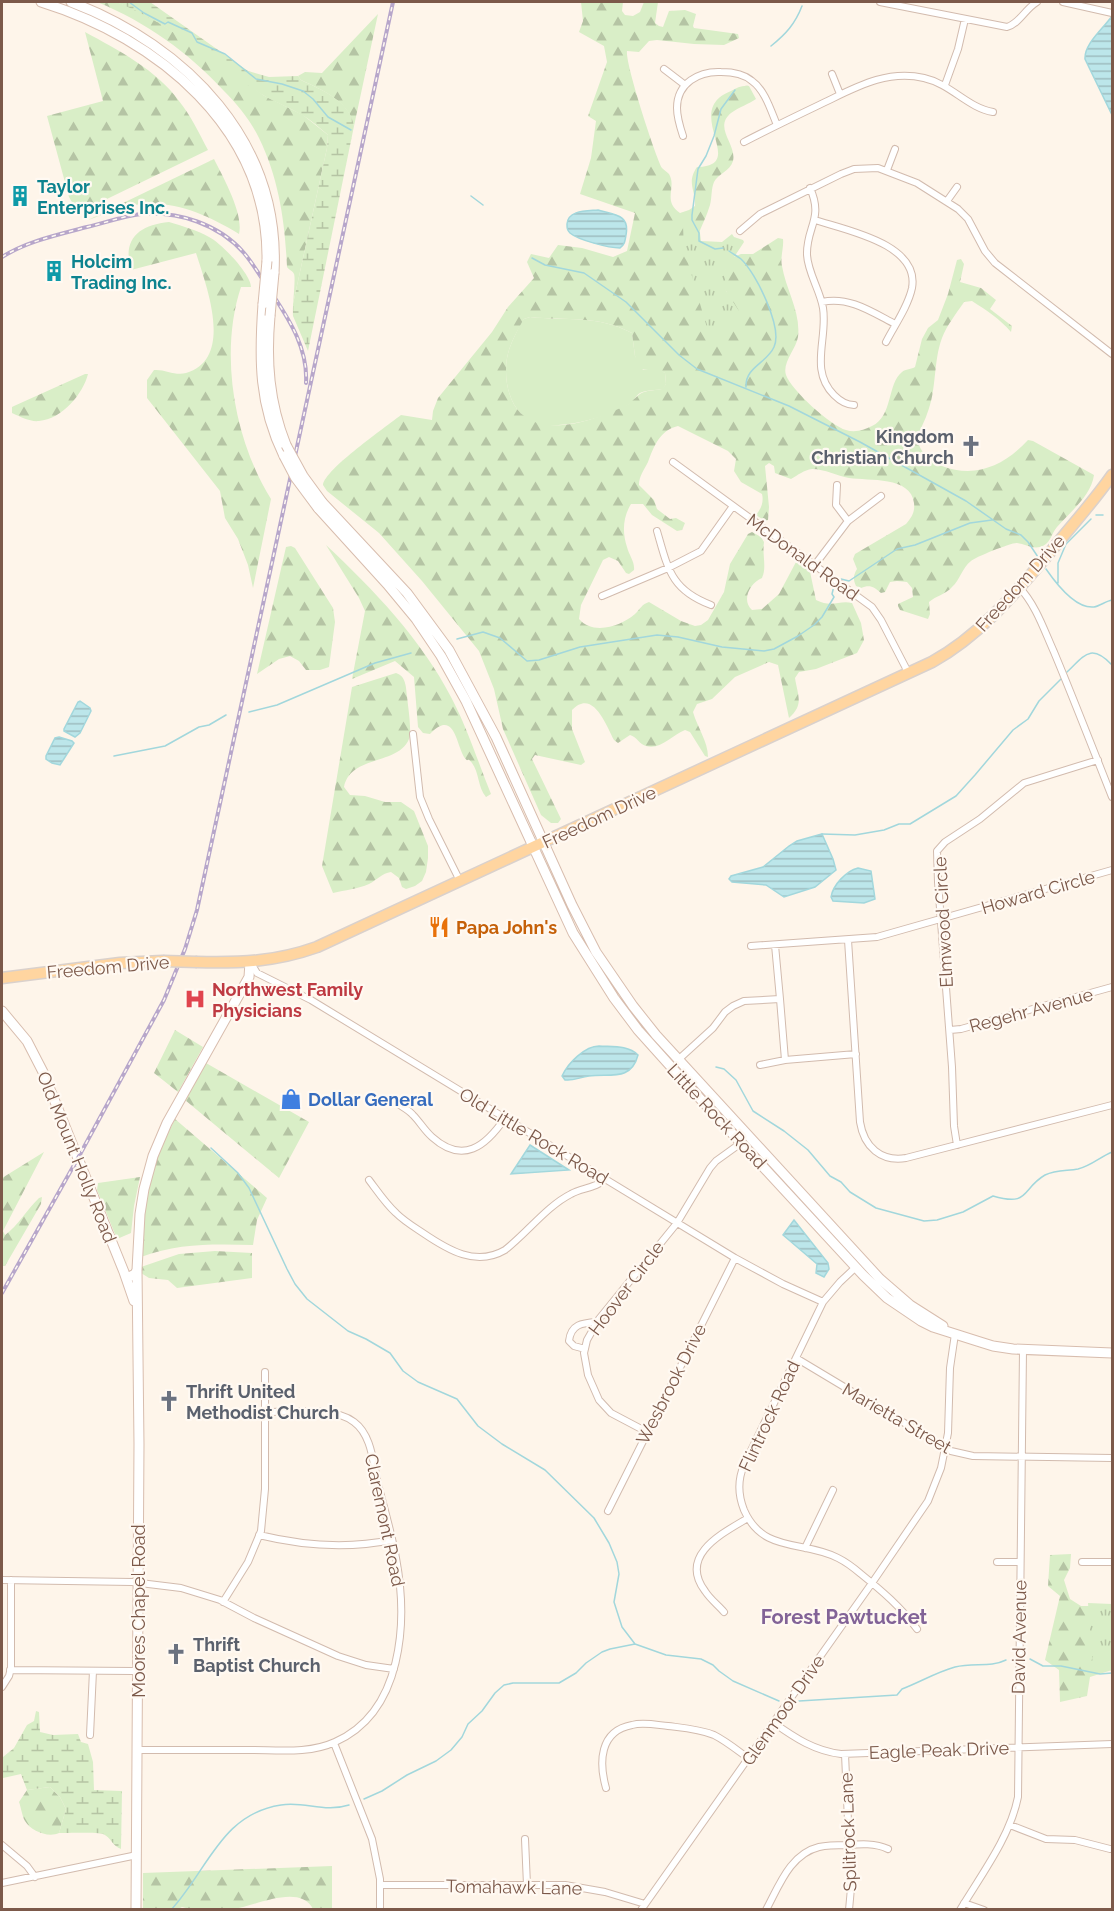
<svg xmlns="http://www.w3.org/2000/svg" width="1114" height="1911" viewBox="0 0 1114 1911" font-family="Raleway,sans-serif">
<defs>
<pattern id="forest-firs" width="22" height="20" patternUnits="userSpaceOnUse" patternTransform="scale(1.5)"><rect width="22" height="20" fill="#d9eec7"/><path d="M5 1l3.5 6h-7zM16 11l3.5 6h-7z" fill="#b5c4a4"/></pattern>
<pattern id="wetland-marsh" width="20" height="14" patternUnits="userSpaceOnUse" patternTransform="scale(1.5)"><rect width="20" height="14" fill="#d9eec7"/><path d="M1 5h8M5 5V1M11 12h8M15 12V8" fill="none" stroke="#b5c4a4"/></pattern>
<pattern id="park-tufts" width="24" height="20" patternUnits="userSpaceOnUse" patternTransform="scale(1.5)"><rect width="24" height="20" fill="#d9eec7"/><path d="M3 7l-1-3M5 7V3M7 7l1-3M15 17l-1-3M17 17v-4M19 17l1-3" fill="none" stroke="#b5c4a4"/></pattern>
<pattern id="water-rules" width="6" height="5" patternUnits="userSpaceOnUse" patternTransform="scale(1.5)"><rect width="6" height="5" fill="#bce6ea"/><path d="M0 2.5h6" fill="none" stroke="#9ebdc0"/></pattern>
</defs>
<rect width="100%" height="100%" fill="#fef5ea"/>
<path fill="#d9eec7" d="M530,317C567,321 598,315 632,333L635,356L643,370H660L665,373L666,384L663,389C656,390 646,390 640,393C636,395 634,401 631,403C613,417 555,431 534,423C526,420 522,415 517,409C505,393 503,365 510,347C513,338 518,330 521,322L524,319Z"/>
<path fill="url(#forest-firs)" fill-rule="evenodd" d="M97,2H116L138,10L195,45L263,95L303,115L328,135L327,148L293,304V316C292,308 296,278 294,274C293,271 289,270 287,267C285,222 279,179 259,138C250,120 238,105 224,91C188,52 146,22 97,2Z
M581,2H623L622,11L625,15L633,16L640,12L644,2H658L655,23L659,26L663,27L669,11L685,10L696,14L693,26L694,28L738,34L739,38L724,45L694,44L657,40L649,41L639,52L627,51C625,63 655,155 662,168C664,170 667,172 669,174C677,187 662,201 680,213L689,210L695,206C696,190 686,183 697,167C750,166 680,111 731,91C737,88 742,85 749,86L756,99C749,104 739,107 731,113C713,128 737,144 733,161C730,171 718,174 714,182C711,189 712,198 710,205C707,216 701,226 698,236L728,296L721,278L731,258L741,254H753L778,238L783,239C784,248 780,257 782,266C786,290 801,312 798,337C796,349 782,363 786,375C791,390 831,426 846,430C855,433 864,430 872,426C893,416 887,384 902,372C905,369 912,369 915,367L922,339L928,328L938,320L948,294L957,260L961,259L964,264L960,282L981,288L996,300L990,309L1012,326L1011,332C1000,319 986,310 972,301L964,302C956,314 947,325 942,338C933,362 937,390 927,414C924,424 916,434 919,445C922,454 933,463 942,466C976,479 1005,465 1028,440L1033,441L1094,475C1091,496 1070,512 1057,527C1051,534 1050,545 1040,547C1032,549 1025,544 1017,543C1013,542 975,557 971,561C962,568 960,580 952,587C946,594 936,596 929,602L930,614L928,619L900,610L898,606V604L913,597L912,588L907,582L897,581L890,582L885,592L881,593C874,587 870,584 861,588L856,586C853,579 853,576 857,569L853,559L855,554L906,524C912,517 915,512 914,503C911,476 869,481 849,478C837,476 825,469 812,469C804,470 798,475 791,479L775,473L774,466L769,463L765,466L769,507L768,520L765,521L756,515C761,509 764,502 762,494L741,482L734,471L736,459L728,451L678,426C660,430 654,446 648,462C644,470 639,476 639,485L654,500L657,509L670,519L676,518L685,523L682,530L677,531L652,515L643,504H631C623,517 622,532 627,547C629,555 635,562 634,570L629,574L626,573L618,561L609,557L603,560L581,605L579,619C584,625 592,628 600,628C614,627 624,623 635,614C640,609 642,604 649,602L681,621L695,626L701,625L708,620L724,592L730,564L748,534L752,532L761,537L764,542C762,555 767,567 762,578C750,583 741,600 752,610L762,609L779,594L796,562H801L809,567L816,600C832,608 839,600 852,603L861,623L864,640L857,653L816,669L799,672L795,678C798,697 804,704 789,718L778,665L769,662L735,677L712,699L697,704L693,712C697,727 708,741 708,757L705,756L690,732L685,730C672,735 661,750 646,746C639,744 637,737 630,735L618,743L614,740C606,725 593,688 572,710V729L585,762L581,765L535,755L532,759L561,819L558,823H551L541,815L503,729L494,689L479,651L422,581L379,533L327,491L323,485C325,469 386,427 401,415L432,420L433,411L438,398L492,332L508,307L534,278L527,262L531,254L549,258L558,245L582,248L613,257L627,251L635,213L580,194L591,158L596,121L588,116L607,62L604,46L579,32L583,21ZM530,317C567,321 598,315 632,333L635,356L639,368C647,372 656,368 665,373L666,384L662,389C657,390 650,390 644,392C637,394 633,402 627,405C596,420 541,440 517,409C505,393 503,365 510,347C513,338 518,330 522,322L524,319Z
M378,14L354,126C349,101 322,90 301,80L298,76L305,72L322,73Z
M85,32C118,50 157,70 179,101C191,116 199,133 208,150L78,213L69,197L47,116L103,101Z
M214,159C223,177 244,214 239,234C209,216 177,201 142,204C123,206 105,214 88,220Z
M169,222C182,226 197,230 209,237C221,243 251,274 251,287H241C219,353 234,440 271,499L253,588L248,565L238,539L225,518L220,491L147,398V380L154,370C165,369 175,376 186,373C235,359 206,285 196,253L131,270C122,239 139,225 169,222Z
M85,374H88C83,394 62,419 39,421C30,422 21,417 12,413V407L14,406Z
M326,545C373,589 421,639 451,697C467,727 478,762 491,794L486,797C478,788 479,772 472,763C466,756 469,764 464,757C456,743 454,709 430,734L423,733L418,727L414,677L395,661L352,679L365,611L359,598Z
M291,546L295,548L333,608L335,622L329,667L320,670H306L299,661L290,656L279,659L257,674L286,547Z
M396,673C406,676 406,687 407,696C408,707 412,730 409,739C399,765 350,755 344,787L350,795L365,796L385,802H401L414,811L428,846V858L426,872L422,881L415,886L406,889L402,887L399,878L391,872C382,873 377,880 369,884C358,889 345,890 333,893L322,866L352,687Z
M175,1030L203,1047L178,1092L154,1073Z
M206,1063L309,1122L279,1178L185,1100Z
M175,1119L267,1198L257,1220L253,1245C214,1244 178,1243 141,1257L146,1199L159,1151Z
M44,1152L3,1231L5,1235C18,1226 27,1209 39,1198L42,1197L41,1204L5,1266H2V1178Z
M140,1177L134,1206L131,1233L117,1239L97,1190L98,1183Z
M215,1251L252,1253V1278L177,1288L168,1280L149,1278L141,1273V1267L179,1254Z
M1071,1554L1070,1568L1064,1580L1070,1599L1081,1606H1112V1670L1090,1677L1087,1696L1060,1702L1059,1670L1045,1660L1060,1596L1048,1586L1050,1555Z
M50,1787L60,1797L66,1809L59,1833C48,1838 31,1831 25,1821C22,1816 21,1807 19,1802L27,1790Z
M332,1866V1909H313C300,1883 255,1906 234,1909C220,1911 195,1911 182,1907L178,1909H143V1873Z"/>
<path fill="url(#wetland-marsh)" d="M116,2H150L248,71L269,77L298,76L301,80C322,90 350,101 354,126L308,351L293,316V304L327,148L328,135C320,128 311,120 302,115C289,107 274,102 261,94C213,62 170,23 116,2Z
M36,1711L39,1712L40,1732L53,1735L78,1734L81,1742L88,1744L93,1762L94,1790L122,1791L121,1849C112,1846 111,1837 103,1834C100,1832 66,1833 59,1833L66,1809L60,1797L50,1787L27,1790L21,1774L3,1778V1757L14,1748L27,1725L34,1721Z"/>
<path fill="url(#park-tufts)" d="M683,226H699L701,241L722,242L732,234L734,237L743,240L744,242L725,271L726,291L739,311L730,329L708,331L684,249Z
M1088,1603L1112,1604V1668H1093Z"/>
<path fill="url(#water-rules)" stroke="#a2d7dc" stroke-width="1.5" d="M1112,16V115L1085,59C1084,44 1103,29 1112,16Z
M598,210C614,215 630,214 626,235C625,241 625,244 620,248C609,248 578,240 570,233C567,230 567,228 567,224C568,210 586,211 598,210Z
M80,701L90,708L91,711L80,733L75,737L64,731V729L78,702Z
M59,737L72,741L74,743L60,765L52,763L46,759V756L55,738Z
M822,834L833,859L836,870L815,887L784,897L766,885L732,882L729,879L731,876L763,867L789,846L797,841Z
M858,868L871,871L875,899L864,903L833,901L831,897C833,885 846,871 858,868Z
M599,1046C612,1047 628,1045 638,1055C631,1082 609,1073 589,1076C580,1077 574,1081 565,1080L562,1076C568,1063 585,1046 599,1046Z
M530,1145L569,1170L511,1174Z
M794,1220L828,1263L829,1269L824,1277L816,1273L817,1264L783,1235Z"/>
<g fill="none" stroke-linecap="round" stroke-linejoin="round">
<path stroke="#a2d7dc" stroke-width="1.5" d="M129,2L144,13L165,24L168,22L192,33L197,42L225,54L256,79L282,84L303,91L313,99L328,117L351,130
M771,46C786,34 795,24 802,6
M471,196L483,205
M723,248L715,249L699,241V233L692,220V215L698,169L706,156L714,136L721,109L735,90
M729,251C733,254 737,256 741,259C756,273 783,328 774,347C767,363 745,367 746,387
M532,258L545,265L584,273L626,302L679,355L697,369L789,406L860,442L966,501L1006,529L1021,535L1028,542L1038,557
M1096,515H1103
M1046,569C1055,582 1075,609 1094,607C1100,606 1106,601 1112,600
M841,579L849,581L897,549L915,545L970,523L992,520
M1058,583V563L1066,544L1091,519
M457,639L483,632L500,638L527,661L539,660L580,647L657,635L678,637L722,647L764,651L774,649L798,636L814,625L822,617L834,597L832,594L834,586
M1067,672C1085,655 1091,643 1112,665
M249,712L277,705L375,663L411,653
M114,756L165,746L199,727L209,725L226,715
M822,834L855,835L884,830L899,824H910L956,796L975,775L1013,730L1028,719L1039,701L1061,679
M716,1067L724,1069L736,1080L753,1111L784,1131L808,1150L830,1176L841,1182L850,1192L876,1208L924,1221L937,1220L963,1212L993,1196C1030,1207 1021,1189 1045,1175C1056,1170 1067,1171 1078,1169C1091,1166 1100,1157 1112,1152
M211,1148L238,1173L249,1188L287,1269L295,1284L307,1299L348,1331L366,1339L390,1353L403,1371L418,1382L457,1399L478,1426L502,1444L545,1470L594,1518L609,1543L617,1562L619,1574L614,1602L622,1627L635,1644
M1030,1659L1043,1666H1061L1100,1674L1112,1673
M799,1701L897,1695L902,1689C920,1682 937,1672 955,1667C973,1662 990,1668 1006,1660
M364,1799L382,1791L407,1775L436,1761L451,1750L462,1737L468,1724L482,1711L495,1693L504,1685L513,1683H559L576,1673L586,1663L602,1652L610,1649L635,1644L666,1655L701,1659L713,1665L719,1671L733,1681L779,1701
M171,1910C208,1870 221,1814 281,1805C305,1801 324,1813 349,1805"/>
<defs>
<path id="street" d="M880,2L1007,27C1020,23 1025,9 1037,2
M1063,2L1112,13
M664,69L685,85
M832,74L840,94
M945,85L958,49L965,19
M683,136C680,127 677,118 677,108C677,83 699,71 721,72C732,72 744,74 752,81C765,90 771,111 777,125
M744,142C769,129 794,117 819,105C853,89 885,69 924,78C951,84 968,108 993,112
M887,170L895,149
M810,188C824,219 806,227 807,255C808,273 820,290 823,308C828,338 809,370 834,395C840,401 846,405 854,405
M947,201L957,187
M815,220C846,230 920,244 912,288C908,307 894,326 886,342
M740,231L760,214L841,174L854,169L878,168L917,183L958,209L968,219L985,251L995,263L1112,354
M822,302C849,296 872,312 895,324
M673,462L872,607L881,620L909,674
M837,485L836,505L848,521
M657,531C668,569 671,590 711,605
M814,566L848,521L881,496
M1019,587C1036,605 1044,630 1054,652C1074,700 1093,749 1112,797
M602,596L668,568L701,551L733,506
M413,734L420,797L429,819L460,881
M848,940L860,1122C864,1147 881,1162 906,1158L1112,1105
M751,946L877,937L1112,870
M251,963L257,973L311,1000L735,1258L783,1284L823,1302
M780,999L785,1060L856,1054
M950,1030L961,1029L1112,987
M679,1059L713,1028L725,1012L733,1006L744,1001L780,999L775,945
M760,1065L785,1060
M394,1101C400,1106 408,1109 413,1115C420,1122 424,1130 432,1137C463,1165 486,1146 505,1118
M957,1145L954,1126L952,1067L938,882L937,851L945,842L980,819L1024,783L1098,760
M369,1180C378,1192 386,1204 396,1213C404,1221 414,1227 423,1233C448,1250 476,1267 505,1250C527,1233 547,1206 571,1194C581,1188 597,1188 605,1179
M856,1267L840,1282L823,1302L744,1465C738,1479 738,1495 744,1510C763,1554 804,1540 838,1558C846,1562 854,1568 861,1574C882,1591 901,1607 917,1629
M585,1349L574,1346L569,1341C571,1324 582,1323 597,1322
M796,1358L951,1451L973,1456L1112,1458
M647,1432L611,1413L599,1400L588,1375L584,1353L587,1340L599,1319L677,1223L710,1168L716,1161L741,1143
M608,1511L735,1258
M259,1535C304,1546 347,1549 392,1540
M805,1548L833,1490
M997,1562H1020
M1082,1562H1112
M2,1580L132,1582L181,1588L220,1600L254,1618L338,1656L366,1665L394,1669
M223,1602L248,1562L261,1531L265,1489V1372
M724,1612C718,1605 710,1599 705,1591C678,1555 723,1533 748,1518
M10,1670L133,1671L138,1669
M2,1687L9,1676L11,1668V1580
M774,1723C795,1738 815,1751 841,1754L1112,1744
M90,1735L93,1671
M334,1743L372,1839L380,1879V1910
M137,1750C174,1750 212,1750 250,1750C278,1750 309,1754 335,1742C403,1712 408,1622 396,1558C392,1535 385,1511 379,1488C373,1466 373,1436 354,1422C333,1406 291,1412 265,1412
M845,1754L851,1888L849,1910
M606,1788C599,1763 599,1731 632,1725C643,1722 657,1725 668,1726C684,1728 699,1729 714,1735C726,1741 737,1750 748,1758
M1010,1825L1046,1839L1075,1840L1110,1849
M525,1839L527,1885
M2,1845L27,1866L35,1877
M2,1883L137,1855
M380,1885H565L605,1892L645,1904
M964,1903L984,1910
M641,1910L872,1583L928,1501L941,1468L948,1433L950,1368L955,1334
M766,1910C779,1886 790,1854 819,1847C828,1845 838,1845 847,1845C861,1844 875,1843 888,1849
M960,1910C981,1875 1010,1837 1018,1797L1023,1350"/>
<path id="secondary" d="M41,2C157,38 269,128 267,261
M71,2C187,46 281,142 274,273
M263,304C259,360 259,405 284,456
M270,316C266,361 269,402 286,445
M322,502L407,593L449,650L496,737L572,905L596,952L633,1006L656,1035L880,1279L910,1305L943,1326
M318,508L387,584L416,619L441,656L466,701L573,933L614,998L638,1030L682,1079L863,1275L887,1298L921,1321L933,1327L977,1341L993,1346L1013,1349L1112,1353
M2,1011L27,1041L43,1072L124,1272L134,1301
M127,1278L135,1274L137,1270L140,1214L144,1189L153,1156L167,1123L185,1091L249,977L250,962
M136,1910L139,1444L137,1270"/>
<path id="primary" d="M197,962C240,963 275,962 317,947L932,662C981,635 1016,592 1052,550C1072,525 1094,501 1112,475
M2,978L120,963L163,961"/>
</defs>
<use href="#street" stroke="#d2bbae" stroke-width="8"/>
<use href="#secondary" stroke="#d8bdae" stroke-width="11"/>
<use href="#primary" stroke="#dad1cc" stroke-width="13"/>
<use href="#street" stroke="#fff" stroke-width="6"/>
<use href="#secondary" stroke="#fff" stroke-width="9"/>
<use href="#primary" stroke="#ffd5a0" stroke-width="10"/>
<defs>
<path id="rail" d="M2,257C28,241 57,235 87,227C105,223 123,216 141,214C178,211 219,224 244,253C255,266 263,281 273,295C290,321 308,349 306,383
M2,1293L78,1158L164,1000L185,949L197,910L393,2"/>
</defs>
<use href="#rail" stroke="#b7a6ca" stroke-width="4"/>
<use href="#rail" stroke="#fff9f2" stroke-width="1.5" stroke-dasharray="4.5" stroke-linecap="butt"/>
<defs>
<path id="secondary-bridge" d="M263,304L267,261
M270,316L274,273
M286,445L303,476L322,502
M284,456L295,477L318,508"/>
<path id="primary-bridge" d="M163,961L197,962"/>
</defs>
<use href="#secondary-bridge" stroke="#d8bdae" stroke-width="11" stroke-linecap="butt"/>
<use href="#primary-bridge" stroke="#dad1cc" stroke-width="13" stroke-linecap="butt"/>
<use href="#secondary-bridge" stroke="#fff" stroke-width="9"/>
<use href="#primary-bridge" stroke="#ffd5a0" stroke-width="10"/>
</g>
<defs>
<symbol id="building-bare" viewBox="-9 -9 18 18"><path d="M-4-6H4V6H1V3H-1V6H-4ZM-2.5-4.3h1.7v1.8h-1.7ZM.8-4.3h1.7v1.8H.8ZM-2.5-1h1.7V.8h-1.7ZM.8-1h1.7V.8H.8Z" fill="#0f9aa8" stroke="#fff9f2" stroke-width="2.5" paint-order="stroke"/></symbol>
<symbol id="church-bare" viewBox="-9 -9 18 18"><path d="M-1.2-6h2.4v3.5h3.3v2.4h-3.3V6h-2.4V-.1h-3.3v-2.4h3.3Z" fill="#6b7280" stroke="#fff9f2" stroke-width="2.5" paint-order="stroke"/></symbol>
<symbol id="restaurant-bare" viewBox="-9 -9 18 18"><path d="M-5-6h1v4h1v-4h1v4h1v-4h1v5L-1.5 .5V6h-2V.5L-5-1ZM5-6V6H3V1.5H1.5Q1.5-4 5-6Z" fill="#e8710a" stroke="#fff9f2" stroke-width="2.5" paint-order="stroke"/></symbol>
<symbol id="hospital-bare" viewBox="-9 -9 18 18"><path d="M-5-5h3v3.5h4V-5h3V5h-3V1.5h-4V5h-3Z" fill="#e0444e" stroke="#fff9f2" stroke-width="2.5" paint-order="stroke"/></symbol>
<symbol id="shop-bare" viewBox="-9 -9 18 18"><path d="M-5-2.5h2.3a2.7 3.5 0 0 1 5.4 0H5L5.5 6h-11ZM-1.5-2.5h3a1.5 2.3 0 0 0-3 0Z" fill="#3f7fe0" stroke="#fff9f2" stroke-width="2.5" paint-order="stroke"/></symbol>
</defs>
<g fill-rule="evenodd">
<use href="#building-bare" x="5" y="181" width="30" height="30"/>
<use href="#building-bare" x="39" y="256" width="30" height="30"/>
<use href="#church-bare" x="956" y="431" width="30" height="30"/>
<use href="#restaurant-bare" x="424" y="912" width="30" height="30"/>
<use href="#hospital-bare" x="180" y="984" width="30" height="30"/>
<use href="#shop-bare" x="276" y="1084" width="30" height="30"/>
<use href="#church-bare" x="154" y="1386" width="30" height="30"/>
<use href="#church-bare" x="161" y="1639" width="30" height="30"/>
</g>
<g text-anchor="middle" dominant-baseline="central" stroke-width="4.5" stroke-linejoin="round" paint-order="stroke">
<g font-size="18" font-weight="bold" fill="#0d838f" stroke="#fff9f2" text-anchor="start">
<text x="37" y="186">Taylor<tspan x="37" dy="21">Enterprises Inc.</tspan></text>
<text x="71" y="261">Holcim<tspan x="71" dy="21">Trading Inc.</tspan></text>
</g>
<g font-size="18" font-weight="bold" fill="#5b616d" stroke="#fff9f2" text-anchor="start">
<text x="954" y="436" text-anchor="end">Kingdom<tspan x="954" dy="21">Christian Church</tspan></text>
<text x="186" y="1391">Thrift United<tspan x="186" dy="21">Methodist Church</tspan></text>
<text x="193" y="1644">Thrift<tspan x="193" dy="21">Baptist Church</tspan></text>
</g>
<g font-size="18" fill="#7c594a" stroke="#fff9f2">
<text transform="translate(803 557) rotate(36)">McDonald Road</text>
<text transform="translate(1020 583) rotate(-48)">Freedom Drive</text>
<text transform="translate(599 817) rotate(-25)">Freedom Drive</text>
<text transform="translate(1038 892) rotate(-16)">Howard Circle</text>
<text transform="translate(943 922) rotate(-93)">Elmwood Circle</text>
<text transform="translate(108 967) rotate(-5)">Freedom Drive</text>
<text transform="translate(1031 1010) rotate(-15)">Regehr Avenue</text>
<text transform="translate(717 1116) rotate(47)">Little Rock Road</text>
<text transform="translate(534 1136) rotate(31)">Old Little Rock Road</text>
<text transform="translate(77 1157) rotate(68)">Old Mount Holly Road</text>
<text transform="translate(626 1288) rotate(-53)">Hoover Circle</text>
<text transform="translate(671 1384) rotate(-63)">Wesbrook Drive</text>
<text transform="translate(769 1416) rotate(-65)">Flintrock Road</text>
<text transform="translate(897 1418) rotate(30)">Marietta Street</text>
<text transform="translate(385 1520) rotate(78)">Claremont Road</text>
<text transform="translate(138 1611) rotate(-90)">Moores Chapel Road</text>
<text transform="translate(1019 1637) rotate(-89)">David Avenue</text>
<text transform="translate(783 1710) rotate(-55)">Glenmoor Drive</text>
<text transform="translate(939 1750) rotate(-2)">Eagle Peak Drive</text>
<text transform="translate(848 1832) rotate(-92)">Splitrock Lane</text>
<text transform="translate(514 1887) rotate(1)">Tomahawk Lane</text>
</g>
<g font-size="18" font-weight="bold" fill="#c56008" stroke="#fff9f2" text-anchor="start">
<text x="456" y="927">Papa John's</text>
</g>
<g font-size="18" font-weight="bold" fill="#be3a42" stroke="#fff9f2" text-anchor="start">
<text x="212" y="989">Northwest Family<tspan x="212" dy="21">Physicians</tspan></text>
</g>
<g font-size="18" font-weight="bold" fill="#366cbe" stroke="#fff9f2" text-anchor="start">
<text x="308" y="1099">Dollar General</text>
</g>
<g font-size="20" font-weight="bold" fill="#826397" stroke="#fff9f2">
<text x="844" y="1617">Forest Pawtucket</text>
</g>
</g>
<rect width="1114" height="1911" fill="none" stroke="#7c594a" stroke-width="6"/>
</svg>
